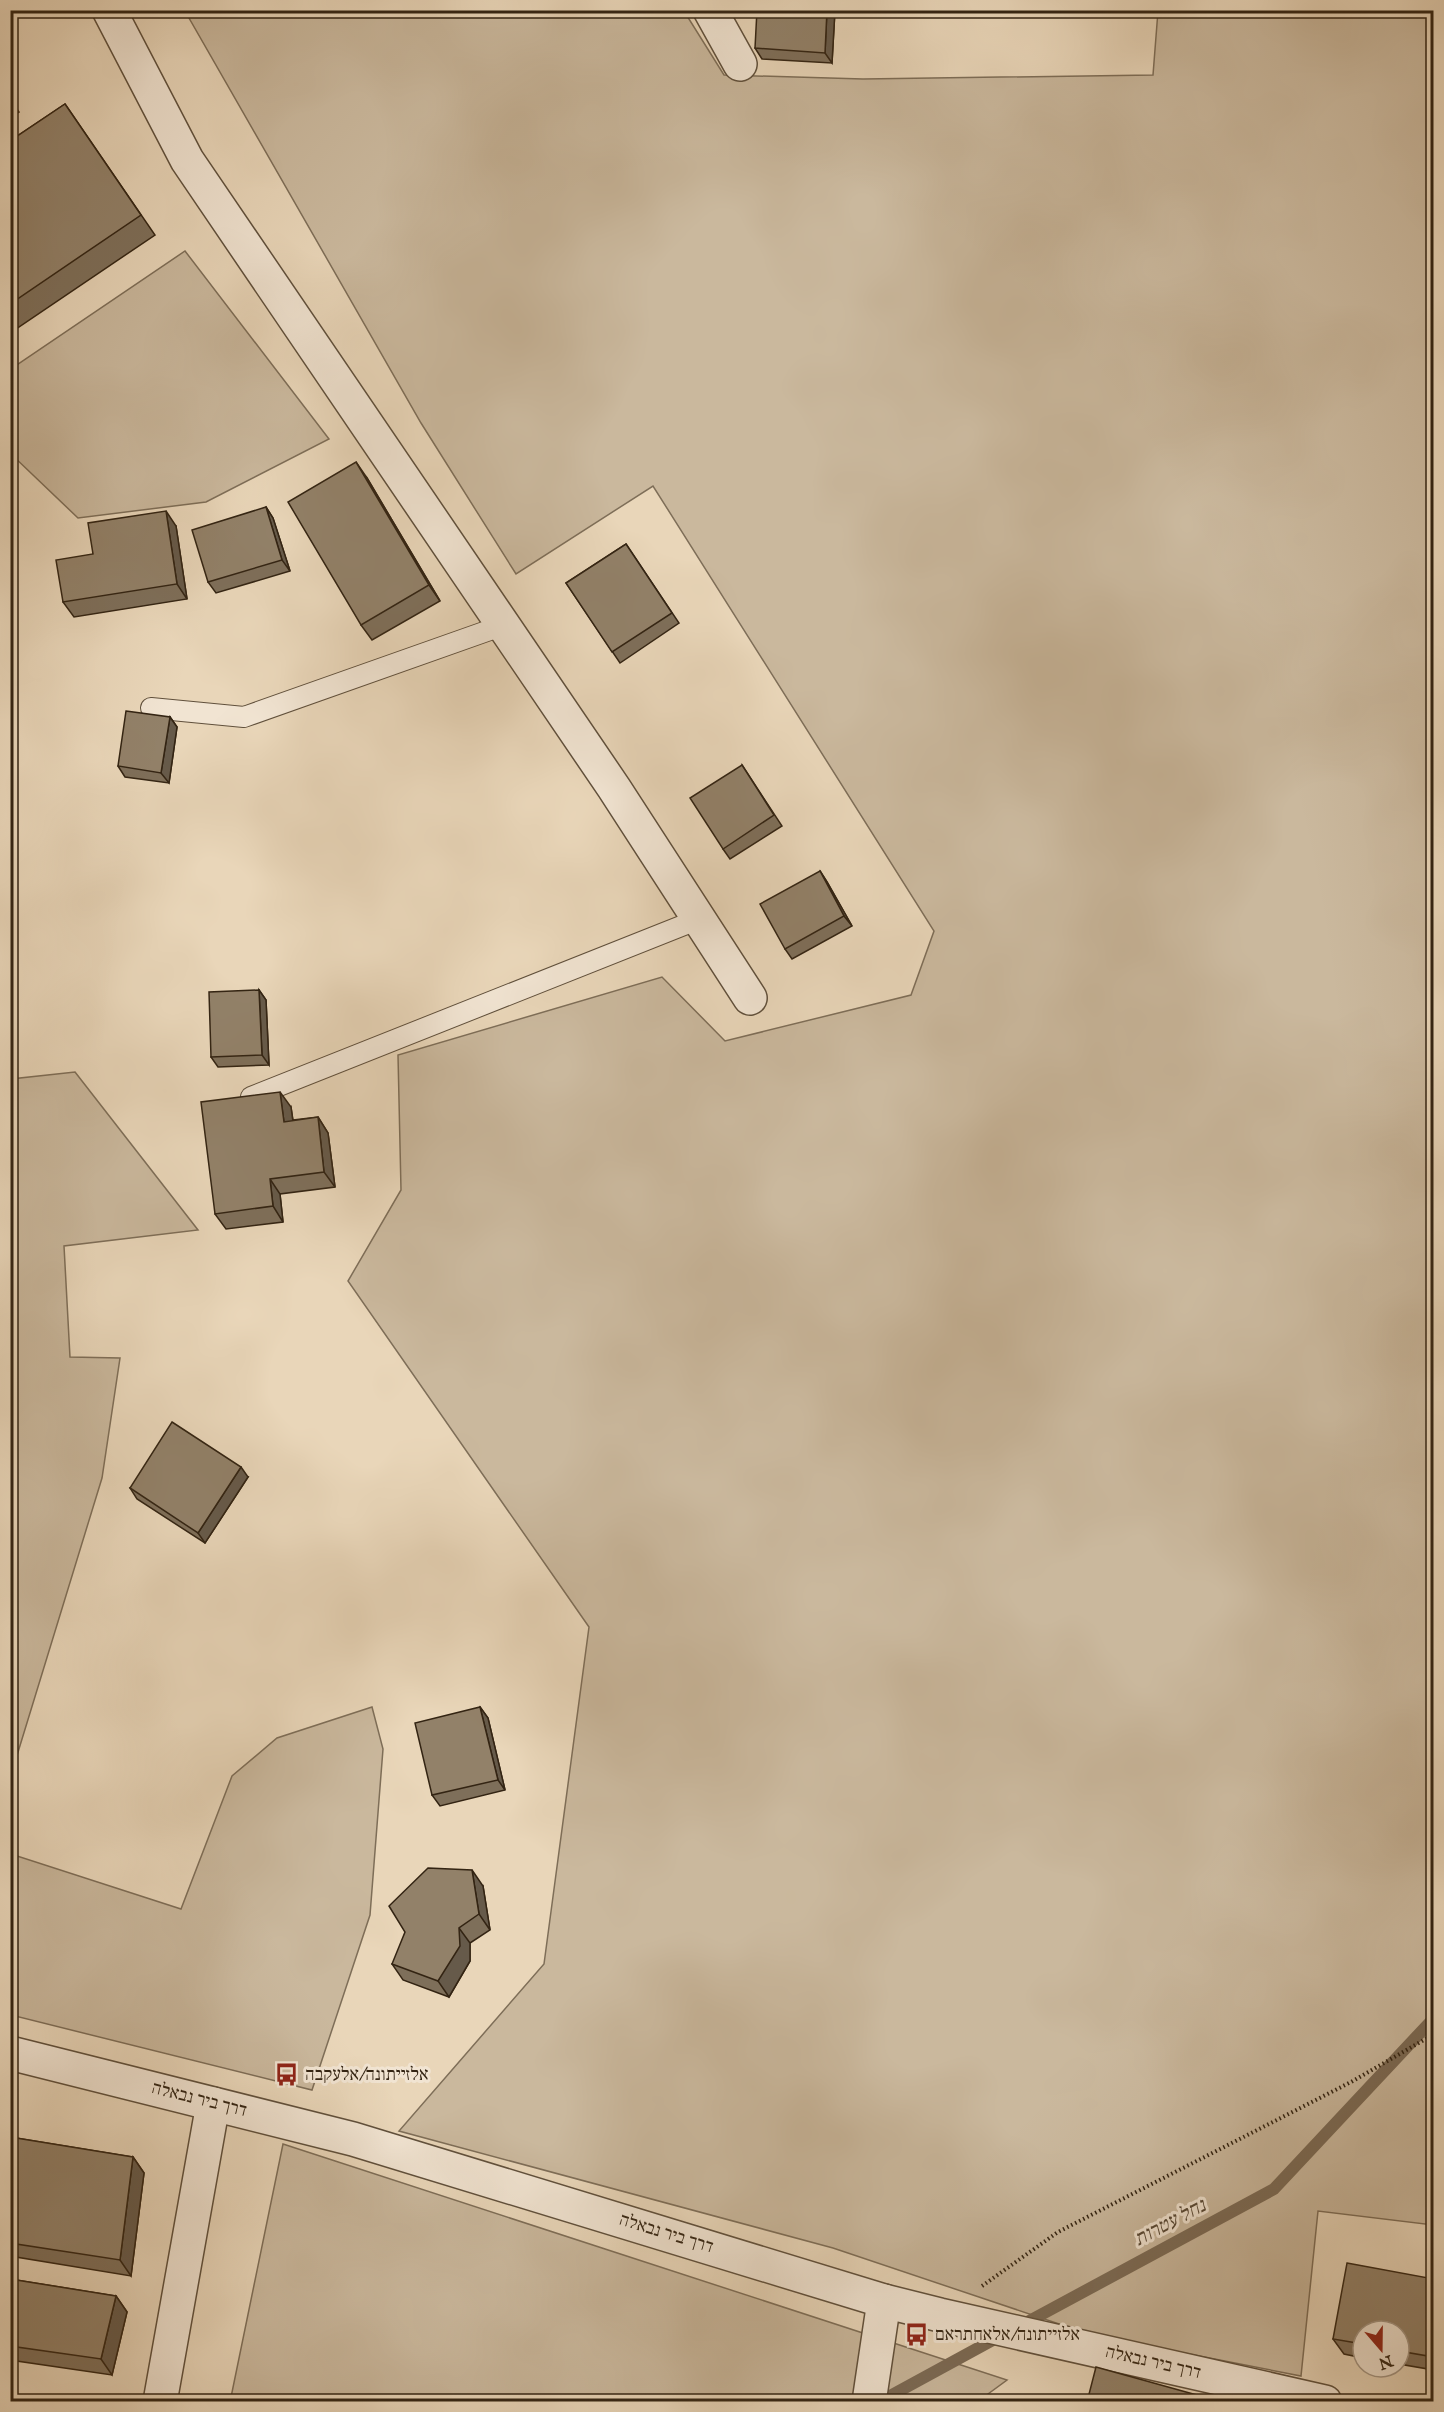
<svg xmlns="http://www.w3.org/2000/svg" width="1444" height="2412" viewBox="0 0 1444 2412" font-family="'IM FELL English','Frank Ruhl Libre',serif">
<rect width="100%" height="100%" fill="#e9d6b9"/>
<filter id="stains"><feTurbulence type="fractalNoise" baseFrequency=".00333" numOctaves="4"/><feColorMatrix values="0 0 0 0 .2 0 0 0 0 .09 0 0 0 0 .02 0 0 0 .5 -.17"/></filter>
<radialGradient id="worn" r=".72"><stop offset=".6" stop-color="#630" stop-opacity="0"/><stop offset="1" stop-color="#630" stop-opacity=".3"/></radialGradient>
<path fill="#cab89d" stroke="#7e6e58" stroke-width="1.5" d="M185,11H684L724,75L863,79L1153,75L1158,11H1433V2225L1318,2211L1301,2376L1092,2335L833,2248L399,2131L544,1964L589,1627L348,1281L401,1190L398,1055L662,977L725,1041L911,995L934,931L653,486L516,574L421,423Z
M185,251L329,439L206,502L78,518L11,454V369Z
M75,1072L198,1230L64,1246L70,1357L120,1358L102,1478L11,1775V1079Z
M372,1707L383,1749L370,1915L312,2090L11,2015V1854L181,1909L232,1776L277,1738Z
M283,2144L1007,2380L977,2402H230Z"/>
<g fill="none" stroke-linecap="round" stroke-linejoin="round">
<path stroke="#7b6a55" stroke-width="12" d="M1020,2326L1274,2189L1434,2018
M879,2402L1002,2335"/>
<defs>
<path id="service" d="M151,708L244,717L504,625
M251,1097L699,919"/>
<path id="minor" d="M109,10L187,160L614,788L750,998
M710,10L740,64
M160,2402L213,2104
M869,2402L884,2301L940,2315L1325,2402"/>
<path id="tertiary" d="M10,2053L353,2139L884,2301"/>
</defs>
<use href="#service" stroke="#60503c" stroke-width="22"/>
<use href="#minor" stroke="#60503c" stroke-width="36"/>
<use href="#tertiary" stroke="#60503c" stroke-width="36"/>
<path stroke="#332413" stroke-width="4" stroke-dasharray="1.5 3" stroke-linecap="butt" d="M982,2286L1058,2232L1351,2082L1434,2034"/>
<use href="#service" stroke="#f1e4d2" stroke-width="20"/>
<use href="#minor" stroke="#f1e4d2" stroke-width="33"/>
<use href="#tertiary" stroke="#f1e4d2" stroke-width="33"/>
</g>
<path fill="#7e6f5a" stroke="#332413" stroke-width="1.5" d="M835,10L832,63L762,59L755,48Z
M10,99L19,112L10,118Z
M65,104L155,235L10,333V141Z
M367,478L440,601L372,640L361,625Z
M266,507L273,518L290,571L216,593L208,582Z
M176,526L187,599L74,617L63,602L93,554Z
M626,544L679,623L620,663L566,583Z
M170,717L177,727L169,783L125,777L118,766Z
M742,765L782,826L730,859L723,849Z
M820,871L827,882L852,926L792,959L785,949Z
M259,990L266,1000L269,1065L218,1067L211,1057Z
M291,1107L293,1120L318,1117L328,1133L335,1187L280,1194L283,1222L226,1229L215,1214Z
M248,1477L205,1543L137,1499L130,1488Z
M480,1707L488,1718L505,1790L440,1806L432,1795Z
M483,1886L490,1930L470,1943V1961L449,1997L403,1980L392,1964Z
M10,2137L133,2157L144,2173L131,2276L10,2256Z
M10,2279L116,2296L127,2312L112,2375L10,2360Z
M1434,2279V2370L1399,2364V2331H1363V2358L1344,2354L1333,2339Z"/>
<path fill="#665a4a" stroke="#332413" stroke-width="1.5" d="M827,10H835L832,63L825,53Z
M356,462L367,478L440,601L429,585Z
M266,507L273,518L290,571L282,560Z
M166,511L176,526L187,599L177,584Z
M170,717L177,727L169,783L161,773Z
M820,871L827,882L852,926L844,916Z
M259,990L266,1000L269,1065L262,1055Z
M280,1092L291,1107L295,1137L284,1122Z
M318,1117L328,1133L335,1187L324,1172Z
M270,1179L280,1194L283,1222L273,1206Z
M241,1467L248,1477L205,1543L198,1533Z
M480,1707L488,1718L505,1790L498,1780Z
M472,1870L483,1886L490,1930L479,1914Z
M459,1928L470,1943V1961L449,1997L438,1981Z
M133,2157L144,2173L131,2276L120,2260Z
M116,2296L127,2312L112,2375L101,2359Z"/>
<path fill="#928169" stroke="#332413" stroke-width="1.5" d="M757,10H827L825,53L755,48Z
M65,104L141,215L10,304V141Z
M356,462L429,585L361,625L288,502Z
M266,507L282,560L208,582L192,530Z
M166,511L177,584L63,602L56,560L93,554L88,523Z
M626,544L672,613L612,652L566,583Z
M126,711L170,717L161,773L118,766Z
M742,765L774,815L723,849L690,798Z
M820,871L844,916L785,949L760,904Z
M259,990L262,1055L211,1057L209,992Z
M280,1092L284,1122L318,1117L324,1172L270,1179L273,1206L215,1214L201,1102Z
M172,1422L241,1467L198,1533L130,1488Z
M480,1707L498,1780L432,1795L415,1723Z
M428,1868L472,1870L479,1914L459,1928L460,1946L438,1981L392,1964L405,1932L389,1906Z
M10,2137L133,2157L120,2260L10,2243Z
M1347,2263L1434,2279V2357L1399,2351V2331H1363V2344L1333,2339Z
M10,2279L116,2296L101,2359L10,2346Z
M1096,2367L1222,2402H1087Z"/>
<defs>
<symbol id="bus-bare" viewBox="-9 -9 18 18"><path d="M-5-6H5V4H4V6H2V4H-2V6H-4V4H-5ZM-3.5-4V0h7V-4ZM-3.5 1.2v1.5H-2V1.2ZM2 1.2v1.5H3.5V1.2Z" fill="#8f2418" stroke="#f1e4d2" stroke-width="2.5" paint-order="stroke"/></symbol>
</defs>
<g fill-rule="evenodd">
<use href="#bus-bare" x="270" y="2058" width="33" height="33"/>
<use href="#bus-bare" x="900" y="2318" width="33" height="33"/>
</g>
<g text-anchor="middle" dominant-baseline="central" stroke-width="6" stroke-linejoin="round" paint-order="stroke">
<g font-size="18" fill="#332413" stroke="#f1e4d2" text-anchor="start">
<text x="305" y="2075">אלזייתונה/אלעקבה</text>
<text x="935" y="2335">אלזייתונה/אלאחתראם</text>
</g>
<g font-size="18" fill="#332413" stroke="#f1e4d2">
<text transform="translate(199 2100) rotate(14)">דרך ביר נבאלה</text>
<text transform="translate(666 2234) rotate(17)">דרך ביר נבאלה</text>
<text transform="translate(1153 2363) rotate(13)">דרך ביר נבאלה</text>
</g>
<g font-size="20" font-style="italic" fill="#574734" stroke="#f1e4d2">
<text transform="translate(1170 2223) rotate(-28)">נחל עטרות</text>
</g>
</g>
<rect width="1444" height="2412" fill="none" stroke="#e9d6b9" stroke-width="36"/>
<rect x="12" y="12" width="1420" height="2388" fill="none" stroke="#332413" stroke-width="3"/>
<rect x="18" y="18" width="1408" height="2376" fill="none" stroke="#332413" stroke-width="1.5"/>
<g transform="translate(1381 2349) rotate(160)"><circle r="28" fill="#f1e4d2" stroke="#a59786" stroke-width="1.5"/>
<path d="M0-4.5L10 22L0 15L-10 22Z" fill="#8f2418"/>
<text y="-9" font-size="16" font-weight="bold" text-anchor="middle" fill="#332413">N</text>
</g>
<rect width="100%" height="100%" filter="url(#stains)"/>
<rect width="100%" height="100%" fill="url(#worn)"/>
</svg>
